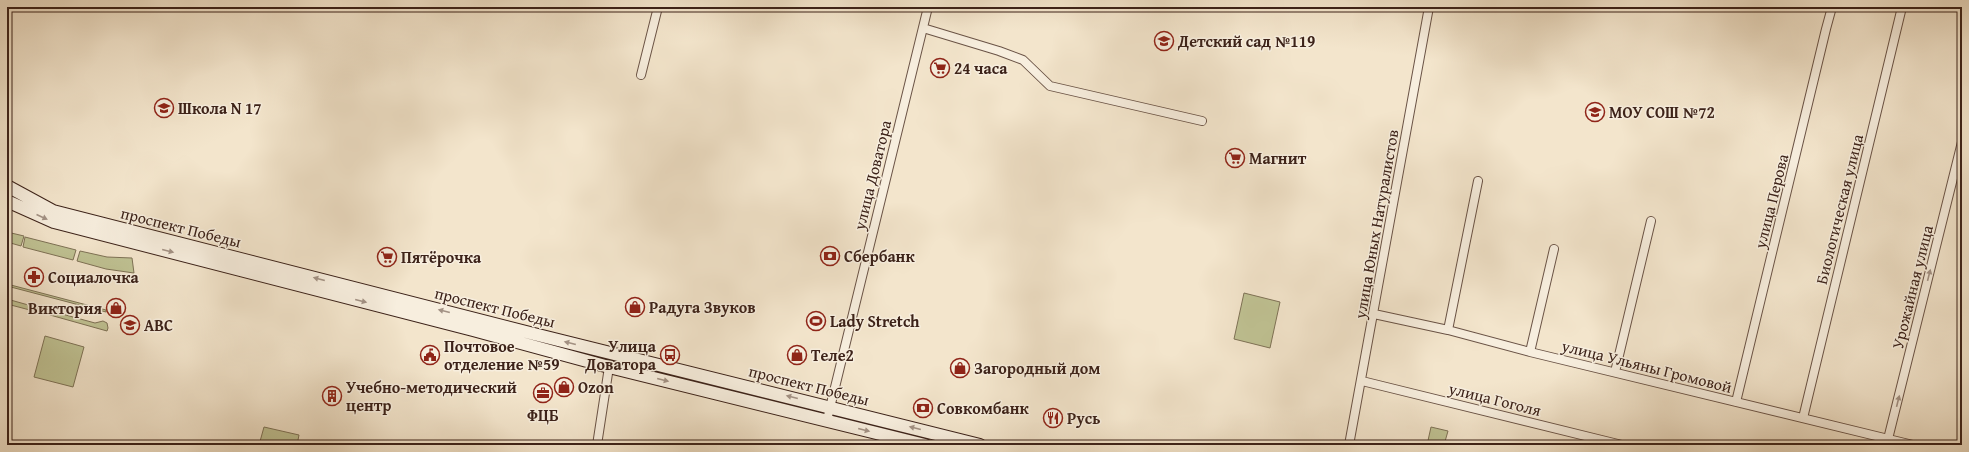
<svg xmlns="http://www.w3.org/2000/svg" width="1969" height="452" viewBox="0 0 1969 452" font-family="'Gentium Book Plus',serif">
<rect width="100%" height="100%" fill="#f3e5cc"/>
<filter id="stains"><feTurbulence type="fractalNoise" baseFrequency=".005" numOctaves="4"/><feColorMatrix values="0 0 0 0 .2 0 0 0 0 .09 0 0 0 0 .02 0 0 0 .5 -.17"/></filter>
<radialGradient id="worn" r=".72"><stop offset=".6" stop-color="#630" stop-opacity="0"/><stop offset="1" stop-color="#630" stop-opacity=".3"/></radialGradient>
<path fill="#c0c394" stroke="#7e7256" d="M7,232L24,236L21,246L7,242Z
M25,237L76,250L73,260L23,247Z
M80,251L107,257L132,258L134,273L106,269L77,261Z
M7,284L106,310V312L7,286Z
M1244,293L1280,302L1270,348L1234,339Z
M7,299L46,310L45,314L7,304Z
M51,311L95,323L103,321L107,323L108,328L107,331L50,315Z
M45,336L84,347L73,387L34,377Z
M264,427L299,435L297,445H259Z
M1431,427L1448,431L1444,445H1427Z"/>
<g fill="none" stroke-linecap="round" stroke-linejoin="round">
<defs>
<path id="street" d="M923,28L999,51L1023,60L1050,86L1202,121
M641,75L658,7
M1374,314L1448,330L1530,352L1913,445
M1448,330L1478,181
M1530,352L1554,249
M1615,372L1651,221
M1362,381L1622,445
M1736,402L1826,29L1832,7
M1803,418L1902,7
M827,420L928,7
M1888,439L1962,142
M597,445L609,367
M1349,445L1429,7"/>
<path id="secondary" d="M7,186L53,211L534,334L980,445
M7,201L54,222L473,330L609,367L925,445"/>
</defs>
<use href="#street" stroke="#6a5346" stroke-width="10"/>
<use href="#secondary" stroke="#3c2219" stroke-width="14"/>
<use href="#street" stroke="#f7eede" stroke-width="8"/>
<use href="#secondary" stroke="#f7eede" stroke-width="12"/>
</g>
<defs><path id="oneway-solid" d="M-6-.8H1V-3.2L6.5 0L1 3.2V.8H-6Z"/></defs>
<g fill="#a39285">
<use href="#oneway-solid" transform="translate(42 217) rotate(24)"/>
<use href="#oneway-solid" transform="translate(168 251) rotate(14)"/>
<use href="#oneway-solid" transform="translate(1929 275) rotate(-76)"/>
<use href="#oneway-solid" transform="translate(319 279) rotate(-165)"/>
<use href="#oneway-solid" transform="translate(361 301) rotate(14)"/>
<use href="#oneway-solid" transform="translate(444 311) rotate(-166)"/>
<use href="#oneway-solid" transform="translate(570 343) rotate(-166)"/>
<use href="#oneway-solid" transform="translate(663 380) rotate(14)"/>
<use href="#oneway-solid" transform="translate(792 397) rotate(-166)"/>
<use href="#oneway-solid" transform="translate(1898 401) rotate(-76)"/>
<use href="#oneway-solid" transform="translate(915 428) rotate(-166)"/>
<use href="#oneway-solid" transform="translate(864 430) rotate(14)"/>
</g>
<defs>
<symbol id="school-ring" viewBox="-11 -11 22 22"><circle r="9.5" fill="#f7eede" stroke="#8f2418" stroke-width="1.5"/><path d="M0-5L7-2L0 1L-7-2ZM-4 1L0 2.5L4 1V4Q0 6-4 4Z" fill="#8f2418"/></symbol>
<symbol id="supermarket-ring" viewBox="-11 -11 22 22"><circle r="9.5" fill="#f7eede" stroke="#8f2418" stroke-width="1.5"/><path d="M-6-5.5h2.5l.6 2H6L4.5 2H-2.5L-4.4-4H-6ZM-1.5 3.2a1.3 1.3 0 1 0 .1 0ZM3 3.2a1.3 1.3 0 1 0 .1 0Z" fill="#8f2418"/></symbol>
<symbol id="bank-ring" viewBox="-11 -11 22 22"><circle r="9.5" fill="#f7eede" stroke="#8f2418" stroke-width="1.5"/><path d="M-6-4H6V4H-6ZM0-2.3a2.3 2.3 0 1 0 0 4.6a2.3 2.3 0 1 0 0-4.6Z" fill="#8f2418"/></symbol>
<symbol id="pharmacy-ring" viewBox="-11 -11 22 22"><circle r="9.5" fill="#f7eede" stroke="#8f2418" stroke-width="1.5"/><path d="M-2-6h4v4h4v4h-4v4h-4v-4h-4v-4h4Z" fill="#8f2418"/></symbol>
<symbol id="shop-ring" viewBox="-11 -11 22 22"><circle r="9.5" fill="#f7eede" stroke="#8f2418" stroke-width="1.5"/><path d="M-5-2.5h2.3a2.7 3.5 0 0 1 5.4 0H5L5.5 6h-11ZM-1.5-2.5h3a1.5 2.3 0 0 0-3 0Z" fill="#8f2418"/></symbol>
<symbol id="stadium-ring" viewBox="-11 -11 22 22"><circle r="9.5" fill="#f7eede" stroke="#8f2418" stroke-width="1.5"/><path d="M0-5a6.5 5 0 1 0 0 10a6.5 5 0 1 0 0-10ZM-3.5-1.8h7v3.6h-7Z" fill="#8f2418"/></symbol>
<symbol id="civic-ring" viewBox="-11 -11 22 22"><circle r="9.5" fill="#f7eede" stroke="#8f2418" stroke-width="1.5"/><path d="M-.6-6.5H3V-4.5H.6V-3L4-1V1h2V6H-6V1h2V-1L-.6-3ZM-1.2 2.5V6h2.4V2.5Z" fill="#8f2418"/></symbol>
<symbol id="bus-ring" viewBox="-11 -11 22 22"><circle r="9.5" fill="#f7eede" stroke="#8f2418" stroke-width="1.5"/><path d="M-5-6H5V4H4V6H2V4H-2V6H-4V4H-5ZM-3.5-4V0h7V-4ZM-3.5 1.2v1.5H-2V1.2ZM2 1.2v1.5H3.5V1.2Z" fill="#8f2418"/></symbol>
<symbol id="office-ring" viewBox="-11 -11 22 22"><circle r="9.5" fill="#f7eede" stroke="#8f2418" stroke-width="1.5"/><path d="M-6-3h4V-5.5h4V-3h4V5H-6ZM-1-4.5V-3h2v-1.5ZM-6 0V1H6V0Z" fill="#8f2418"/></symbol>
<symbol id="building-ring" viewBox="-11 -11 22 22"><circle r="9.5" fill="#f7eede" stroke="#8f2418" stroke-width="1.5"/><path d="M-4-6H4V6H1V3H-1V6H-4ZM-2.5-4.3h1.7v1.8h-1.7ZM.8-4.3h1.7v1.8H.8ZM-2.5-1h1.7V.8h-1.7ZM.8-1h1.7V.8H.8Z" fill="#8f2418"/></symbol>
<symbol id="restaurant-ring" viewBox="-11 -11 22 22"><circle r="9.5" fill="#f7eede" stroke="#8f2418" stroke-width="1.5"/><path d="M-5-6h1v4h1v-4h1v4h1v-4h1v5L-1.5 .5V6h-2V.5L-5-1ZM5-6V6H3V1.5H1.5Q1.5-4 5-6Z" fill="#8f2418"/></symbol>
</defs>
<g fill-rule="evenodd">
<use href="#school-ring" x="1153" y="30" width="22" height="22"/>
<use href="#supermarket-ring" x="929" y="57" width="22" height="22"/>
<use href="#school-ring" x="153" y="97" width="22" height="22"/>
<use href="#school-ring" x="1584" y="101" width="22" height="22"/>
<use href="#supermarket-ring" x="1224" y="147" width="22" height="22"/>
<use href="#bank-ring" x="819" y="245" width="22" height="22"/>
<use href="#supermarket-ring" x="376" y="246" width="22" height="22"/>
<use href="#pharmacy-ring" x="23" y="266" width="22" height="22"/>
<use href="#shop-ring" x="624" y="296" width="22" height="22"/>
<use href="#shop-ring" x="105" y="297" width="22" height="22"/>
<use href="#stadium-ring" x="805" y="310" width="22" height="22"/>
<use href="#school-ring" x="119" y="314" width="22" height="22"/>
<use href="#civic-ring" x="419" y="344" width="22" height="22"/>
<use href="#bus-ring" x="659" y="344" width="22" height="22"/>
<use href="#shop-ring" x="786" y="344" width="22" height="22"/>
<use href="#shop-ring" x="949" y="357" width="22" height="22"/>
<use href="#shop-ring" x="553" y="376" width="22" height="22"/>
<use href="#office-ring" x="532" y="382" width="22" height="22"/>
<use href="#building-ring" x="321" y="385" width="22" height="22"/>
<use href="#bank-ring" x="912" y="397" width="22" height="22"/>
<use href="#restaurant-ring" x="1042" y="407" width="22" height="22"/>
</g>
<g text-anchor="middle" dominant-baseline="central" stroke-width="3" stroke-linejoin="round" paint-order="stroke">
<g font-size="16" font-weight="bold" fill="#3c2219" stroke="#f7eede" text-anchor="start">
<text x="1178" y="41">Детский сад №119</text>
<text x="954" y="68">24 часа</text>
<text x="178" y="108">Школа N 17</text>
<text x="1609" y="112">МОУ СОШ №72</text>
<text x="1249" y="158">Магнит</text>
<text x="844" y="256">Сбербанк</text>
<text x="401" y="257">Пятёрочка</text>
<text x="48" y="277">Социалочка</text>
<text x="649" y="307">Радуга Звуков</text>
<text x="102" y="308" text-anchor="end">Виктория</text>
<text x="830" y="321">Lady Stretch</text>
<text x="144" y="325">АВС</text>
<text x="444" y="346">Почтовое<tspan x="444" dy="18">отделение №59</tspan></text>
<text x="656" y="346" text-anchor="end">Улица<tspan x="656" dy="18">Доватора</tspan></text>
<text x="811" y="355">Теле2</text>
<text x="974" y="368">Загородный дом</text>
<text x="346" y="387">Учебно-методический<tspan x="346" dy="18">центр</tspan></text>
<text x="578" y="387">Ozon</text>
<text x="937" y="408">Совкомбанк</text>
<text x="543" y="415" text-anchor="middle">ФЦБ</text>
<text x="1067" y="418">Русь</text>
</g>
<g font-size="16" fill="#3c2219" stroke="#f7eede">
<text transform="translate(872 175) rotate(-76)">улица Доватора</text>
<text transform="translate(1771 201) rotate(-76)">улица Перова</text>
<text transform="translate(1839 209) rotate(-76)">Биологическая улица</text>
<text transform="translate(1376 224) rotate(-80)">улица Юных Натуралистов</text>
<text transform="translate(181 227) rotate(14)">проспект Победы</text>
<text transform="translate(1912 287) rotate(-76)">Урожайная улица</text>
<text transform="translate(495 307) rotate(14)">проспект Победы</text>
<text transform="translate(1647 366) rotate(14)">улица Ульяны Громовой</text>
<text transform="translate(809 385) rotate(14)">проспект Победы</text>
<text transform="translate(1495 399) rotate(14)">улица Гоголя</text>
</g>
</g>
<rect width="1969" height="452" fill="none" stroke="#f3e5cc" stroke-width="24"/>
<rect x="8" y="8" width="1953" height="436" fill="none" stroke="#3c2219" stroke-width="2"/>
<rect x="12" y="12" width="1945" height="428" fill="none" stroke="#3c2219"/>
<rect width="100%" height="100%" filter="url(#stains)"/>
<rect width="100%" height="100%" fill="url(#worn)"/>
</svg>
